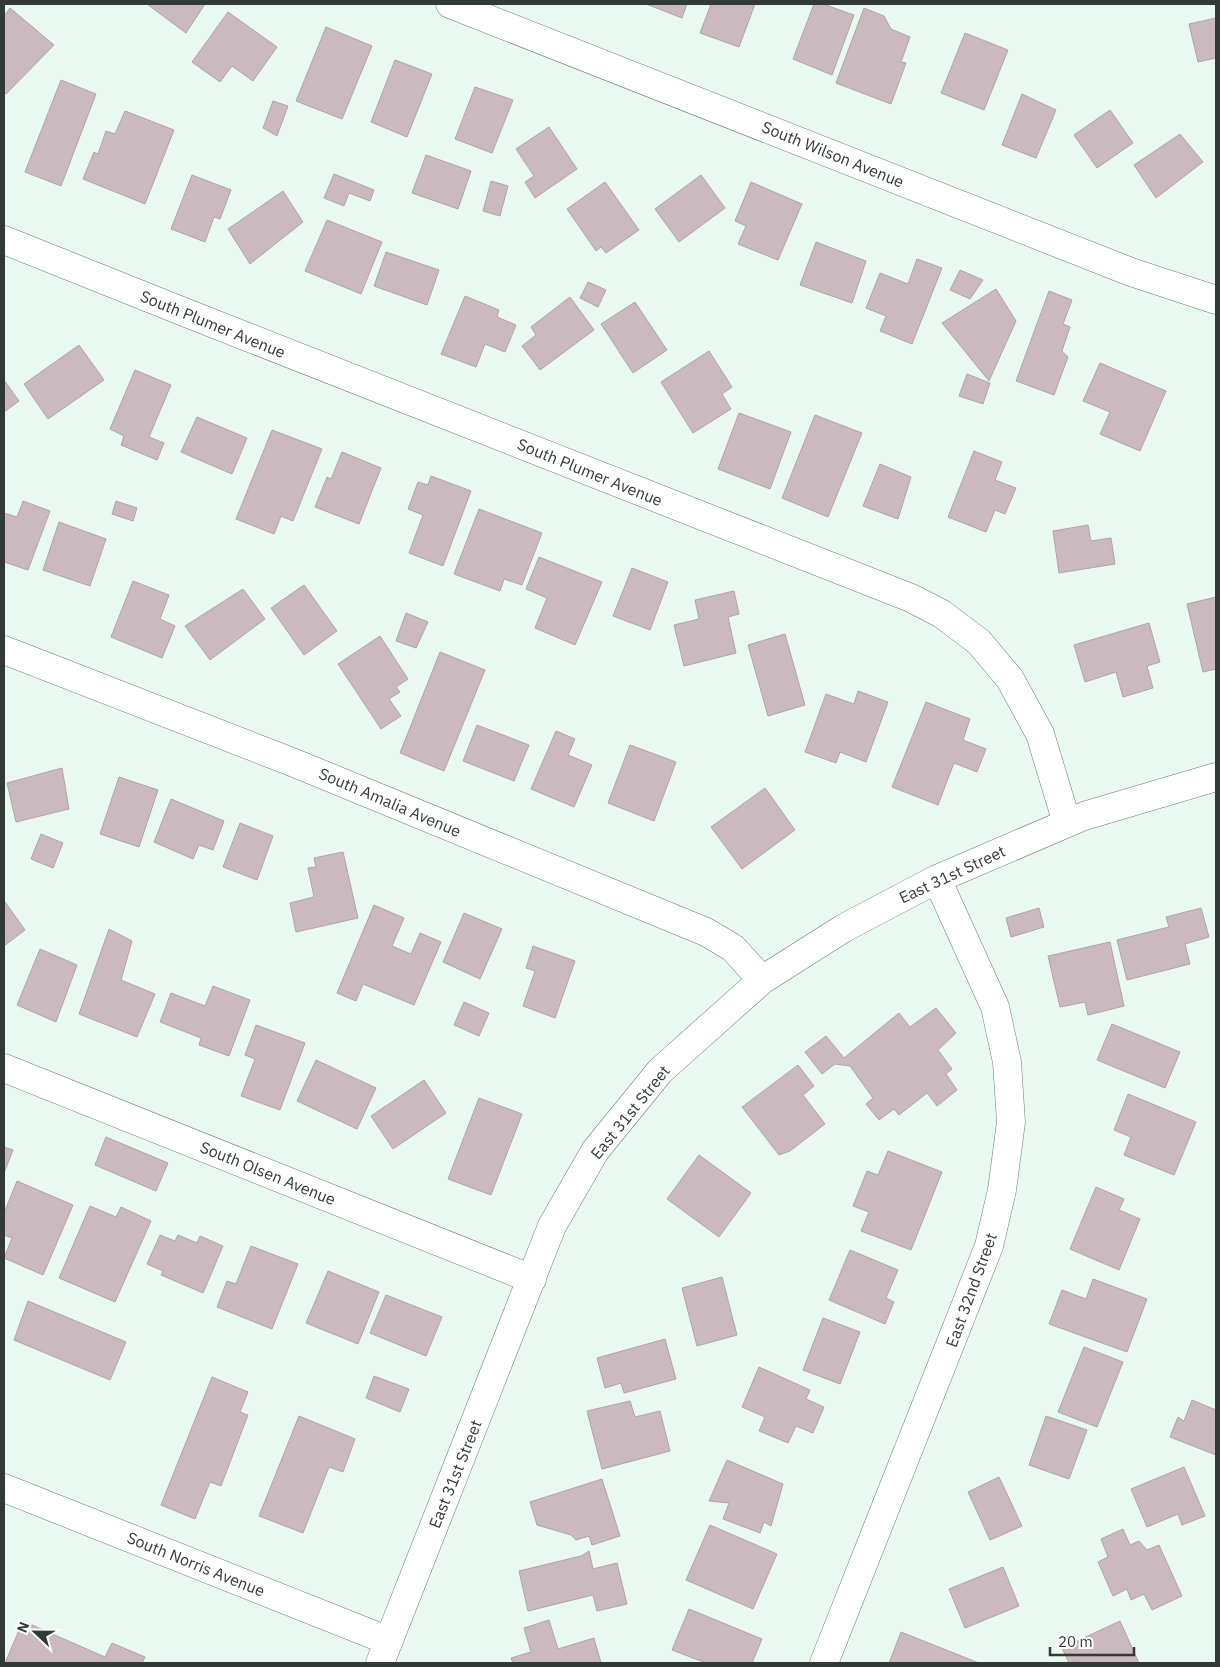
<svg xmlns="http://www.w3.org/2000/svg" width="1220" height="1667" viewBox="0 0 1220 1667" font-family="'IBM Plex Sans',sans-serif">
<rect width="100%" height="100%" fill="#e9f8f0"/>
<path fill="#cabac0" stroke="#b1a3a8" d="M147,4H205L186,33Z
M646,4H687L682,18Z
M711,4H755L739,47L700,33Z
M814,4H823L854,15L832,75L793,59Z
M10,8L54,45L6,94L4,92V16Z
M864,8L884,16L891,29L910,37L901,62L906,63L891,104L836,83Z
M228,12L277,47L253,81L232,66L220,82L192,62Z
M1216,18V58L1198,62L1189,24Z
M326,27L372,46L342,119L296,101Z
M965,33L1008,50L984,110L941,93Z
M395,60L432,74L407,137L371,122Z
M61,80L96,94L61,186L25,172Z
M475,87L513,100L492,153L455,139Z
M1022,94L1056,110L1036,158L1002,145Z
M273,101L288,106L277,136L263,128Z
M1110,110L1133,143L1097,168L1074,135Z
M125,111L174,130L145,204L83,179L94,152L98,154L106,131L115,134Z
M549,127L577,169L535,198L525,182L534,176L516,149Z
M1180,134L1203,162L1156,198L1134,165Z
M426,155L471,171L458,209L412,193Z
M334,174L374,190L370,201L349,193L344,206L324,198Z
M192,175L231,190L220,219L214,217L205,242L171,229Z
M701,175L725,208L679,242L655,209Z
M491,181L508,186L500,216L483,211Z
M605,182L639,230L606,253L601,247L596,251L567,209Z
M751,182L802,204L778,260L738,244L746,226L735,221Z
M283,191L303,222L250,264L228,229Z
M327,220L382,242L361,294L305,271Z
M816,242L866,261L852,303L800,285Z
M386,252L439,270L427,305L374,286Z
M917,259L942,268L912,344L880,331L886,316L866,308L880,273L908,284Z
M960,270L983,280L970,299L950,290Z
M588,282L606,290L598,307L580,298Z
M996,289L1016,321L989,381L942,323Z
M1049,291L1072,300L1063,324L1070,327L1062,351L1068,357L1054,395L1016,381Z
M465,296L499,310L497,317L516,325L505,352L485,344L476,367L441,354Z
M570,297L594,330L540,370L522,346L536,335L531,327Z
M635,302L667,350L633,373L601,324Z
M79,345L104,380L48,419L24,384Z
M709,351L732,387L722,394L731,409L693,433L661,382Z
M1100,363L1166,391L1140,451L1100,434L1110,412L1083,401Z
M135,370L171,385L149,437L164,443L157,460L121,445L124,436L110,429Z
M967,374L990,383L983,404L959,396Z
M4,380L19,401L4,412Z
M739,413L791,432L770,489L718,469Z
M815,415L862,433L828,517L782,498Z
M197,417L247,438L232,474L181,452Z
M272,430L322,449L293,521L281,516L274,534L236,519Z
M974,451L1002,462L995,480L1016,488L1005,514L995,510L986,532L948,517Z
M342,452L381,468L359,524L315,507L327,477L331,479Z
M880,464L911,477L898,519L863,506Z
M431,476L471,491L443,566L409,553L423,515L408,509L418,482L428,485Z
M23,501L50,511L28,570L4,562V513L17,517Z
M116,501L137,508L133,521L112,514Z
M479,509L542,533L522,585L504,579L500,591L454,574Z
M59,522L106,539L90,586L43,570Z
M1088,525L1091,541L1111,538L1115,564L1059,573L1053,531Z
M539,557L602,582L575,645L535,628L547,598L526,589Z
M632,568L668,582L650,630L613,616Z
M133,581L169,595L160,619L175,626L162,658L111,637Z
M304,585L337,631L304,655L271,608Z
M243,589L265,619L210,660L185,626Z
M734,591L739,614L728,617L736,653L684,666L674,625L699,619L695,600Z
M1216,597V669L1203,672L1187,604Z
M406,613L428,622L416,648L396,641Z
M1149,623L1160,662L1147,666L1153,688L1123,697L1116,672L1085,682L1074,645Z
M785,634L805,705L768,716L748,645Z
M380,636L408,679L396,687L400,692L389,699L401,716L381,729L338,664Z
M440,652L485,670L444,771L400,753Z
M858,691L888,702L866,762L840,752L836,763L805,752L826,694L854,704Z
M926,702L970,719L963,740L986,749L977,772L954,763L938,805L892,787Z
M477,725L529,745L514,781L463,761Z
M556,731L575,739L568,755L592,765L574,807L531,789Z
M630,745L676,762L654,821L608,803Z
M62,768L69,809L16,822L7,783Z
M119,777L158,790L139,847L100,834Z
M765,788L795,830L742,869L711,827Z
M171,799L224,821L213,850L199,845L193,859L154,842Z
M240,823L273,836L257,880L223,867Z
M41,834L63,843L53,868L31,859Z
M343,852L358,918L296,932L290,903L314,897L308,868L316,867L314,858Z
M5,902L25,930L4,946V903Z
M374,905L404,918L392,946L411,954L420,933L441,942L414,1005L363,984L356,1001L337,993Z
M1039,908L1044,927L1011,937L1006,918Z
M1201,908L1209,937L1185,944L1190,964L1127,980L1117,940L1169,927L1166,917Z
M464,913L502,929L480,979L443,962Z
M109,929L132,941L121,980L155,994L137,1037L79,1014Z
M1110,942L1124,1006L1088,1015L1085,1002L1060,1007L1048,956Z
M533,946L575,961L555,1018L523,1006L535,971L526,968Z
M40,949L77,965L56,1022L17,1005Z
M213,986L250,1000L229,1056L199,1045L201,1038L160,1022L171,993L205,1006Z
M464,1002L489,1013L479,1036L454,1025Z
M936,1008L956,1033L938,1050L952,1069L946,1074L957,1090L937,1106L927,1093L899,1115L894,1109L879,1120L866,1104L873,1098L850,1066L835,1064L822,1074L805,1052L826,1036L844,1058L899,1013L910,1027Z
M1112,1024L1180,1052L1165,1088L1097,1060Z
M256,1025L305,1043L280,1110L241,1096L255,1059L245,1055Z
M316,1060L376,1088L357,1129L297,1101Z
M798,1065L814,1086L803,1095L825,1124L790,1151L779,1155L742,1107Z
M424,1080L446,1113L393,1149L371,1116Z
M1128,1094L1196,1122L1174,1175L1124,1155L1131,1137L1114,1130Z
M479,1098L522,1114L491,1195L448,1179Z
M106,1137L168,1163L156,1191L95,1165Z
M4,1147L13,1150L4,1173Z
M888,1151L942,1172L911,1250L861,1231L869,1212L853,1206L867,1171L878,1175Z
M699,1155L751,1193L719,1237L667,1199Z
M17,1181L73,1205L43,1275L4,1258L12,1238L4,1235V1213Z
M1096,1187L1124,1199L1119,1210L1140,1219L1119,1270L1070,1249Z
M90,1206L116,1217L121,1207L151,1221L115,1302L59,1278Z
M160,1235L175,1241L178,1235L197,1243L200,1236L223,1246L203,1293L161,1275L163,1271L147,1264Z
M251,1246L298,1264L272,1329L217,1307L227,1281L236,1284Z
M850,1250L898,1270L886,1298L894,1302L885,1324L829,1300Z
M328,1271L379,1292L358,1344L306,1323Z
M722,1277L737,1335L697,1346L682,1288Z
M1093,1279L1147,1299L1127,1352L1049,1324L1062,1290L1086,1299Z
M386,1295L442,1317L426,1356L370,1333Z
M28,1301L126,1342L110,1380L14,1340Z
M823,1318L860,1332L840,1384L803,1370Z
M665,1339L676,1379L624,1393L621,1383L605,1388L597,1358Z
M1084,1347L1123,1362L1097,1427L1058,1412Z
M759,1367L810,1390L806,1399L824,1407L813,1433L796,1426L788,1443L759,1431L765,1417L742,1407Z
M374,1376L409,1389L400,1412L366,1398Z
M212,1377L248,1392L240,1412L248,1415L221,1486L210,1482L195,1519L161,1505Z
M1192,1400L1216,1410V1455L1170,1437L1178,1417L1184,1421Z
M630,1401L635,1417L660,1411L670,1451L602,1469L587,1411Z
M299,1416L355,1439L343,1472L329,1467L303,1533L259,1516Z
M1046,1416L1087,1430L1069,1479L1029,1465Z
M727,1460L783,1484L771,1526L764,1522L760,1533L723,1519L729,1503L709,1501Z
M1184,1467L1205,1516L1182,1525L1178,1514L1147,1527L1131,1489Z
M999,1477L1022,1526L990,1540L968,1492Z
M602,1479L620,1536L592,1545L589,1536L576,1540L571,1535L537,1525L530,1502Z
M710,1525L777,1554L753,1609L686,1580Z
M1123,1529L1130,1545L1139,1541L1147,1550L1159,1545L1182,1596L1152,1610L1144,1594L1131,1600L1127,1589L1113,1596L1098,1562L1108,1557L1101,1539Z
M589,1551L593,1569L617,1563L627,1604L597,1611L593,1595L528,1611L519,1571L581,1556Z
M1003,1567L1019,1606L965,1628L949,1589Z
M689,1609L762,1639L752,1663H706L672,1650Z
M549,1620L558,1649L594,1638L601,1663H513L511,1658L531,1652L524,1628Z
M23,1621L105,1657L112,1643L145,1657L142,1663H5Z
M1120,1621L1139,1663H1081L1080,1661L1069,1663L1062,1648Z
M901,1632L979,1663H889Z"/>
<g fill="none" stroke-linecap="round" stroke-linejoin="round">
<defs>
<path id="minor" d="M450,4L1131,272L1216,300
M4,240L189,314L911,598L942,614L979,642L1010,679L1040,734L1067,823
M4,650L292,762L706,932L733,948L762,980
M4,1068L532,1279
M4,1488L389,1641
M380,1663L552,1226L595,1151L660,1071L762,980L844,928L937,879L1084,816L1216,777
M824,1663L989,1246L1002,1190L1011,1122L1007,1062L995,1007L937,879"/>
</defs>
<use href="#minor" stroke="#6e7b74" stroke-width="29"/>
<use href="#minor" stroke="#fff" stroke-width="28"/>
</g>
<g text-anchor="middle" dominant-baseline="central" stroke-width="5" stroke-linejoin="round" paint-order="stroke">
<g font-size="16" fill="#333936" stroke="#fff">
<text transform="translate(833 154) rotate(22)">South Wilson Avenue</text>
<text transform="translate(213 324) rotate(22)">South Plumer Avenue</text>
<text transform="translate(590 472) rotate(22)">South Plumer Avenue</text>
<text transform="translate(390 802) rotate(23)">South Amalia Avenue</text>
<text transform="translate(952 874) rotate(-25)">East 31st Street</text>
<text transform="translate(630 1112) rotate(-51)">East 31st Street</text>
<text transform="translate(268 1173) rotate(22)">South Olsen Avenue</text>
<text transform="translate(971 1290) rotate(-70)">East 32nd Street</text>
<text transform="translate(455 1474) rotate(-68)">East 31st Street</text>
<text transform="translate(196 1564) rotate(22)">South Norris Avenue</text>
</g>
</g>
<rect width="1220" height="1667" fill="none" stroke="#333936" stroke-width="10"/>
<g transform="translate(35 1632) rotate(292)" stroke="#ffffff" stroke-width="4" paint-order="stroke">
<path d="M0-4L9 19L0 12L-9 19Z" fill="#333936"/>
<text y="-8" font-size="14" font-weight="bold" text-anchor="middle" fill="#333936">N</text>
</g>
<path d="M1050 1647v8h84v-8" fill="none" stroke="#333936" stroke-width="2.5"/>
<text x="1058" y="1647" font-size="15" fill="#333936" stroke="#ffffff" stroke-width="4" paint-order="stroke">20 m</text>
</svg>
